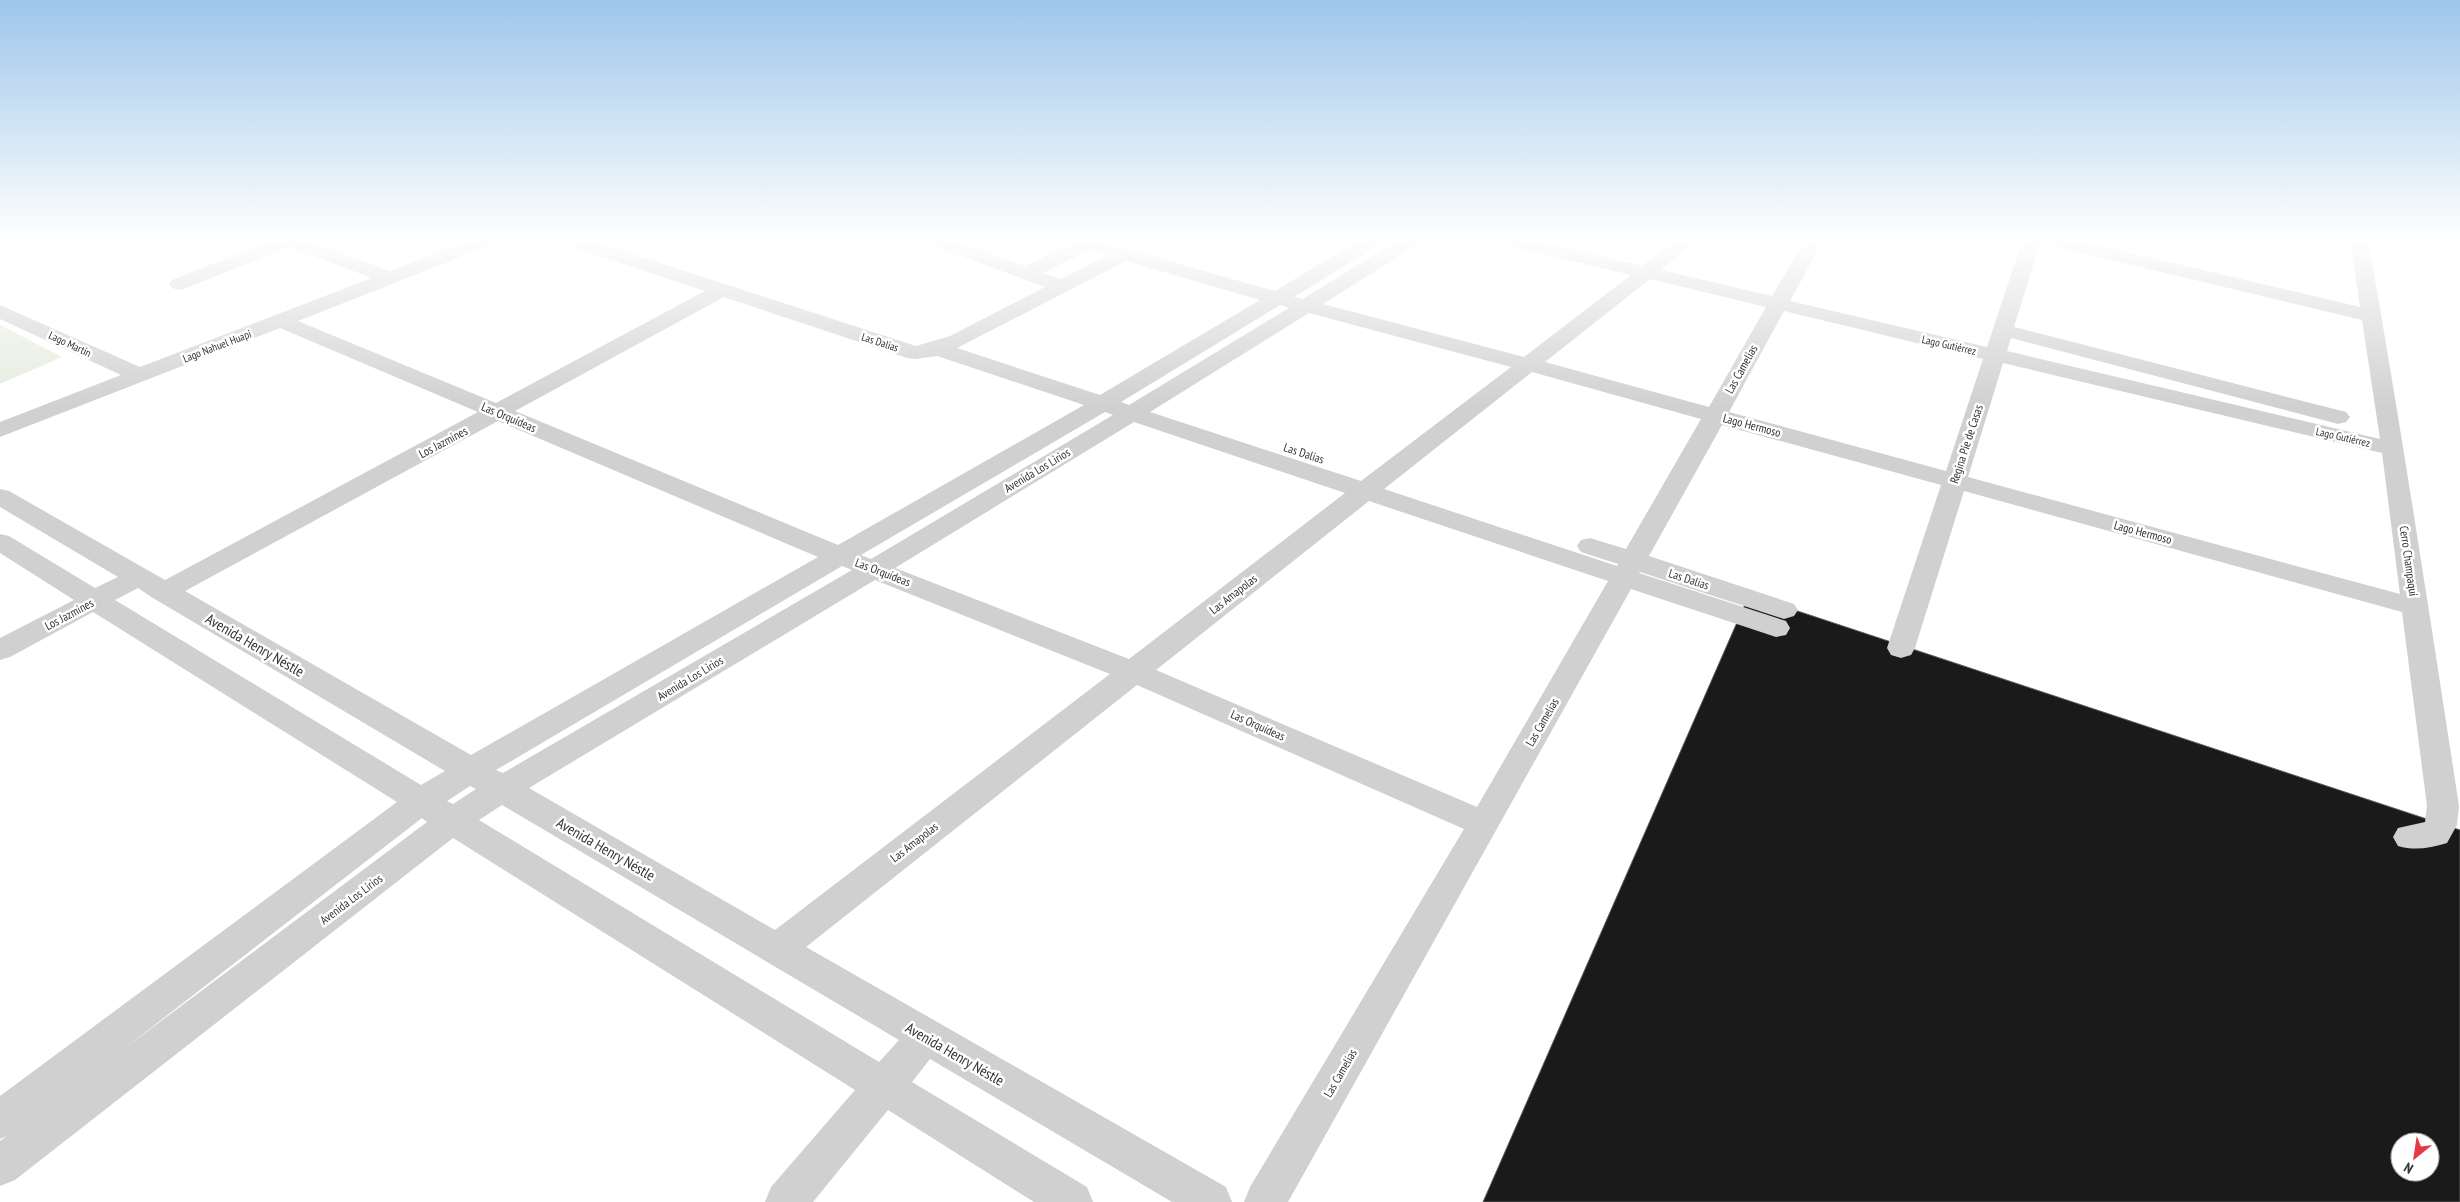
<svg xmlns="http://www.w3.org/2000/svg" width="2460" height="1202" viewBox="0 0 2460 1202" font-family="'PT Sans Narrow',sans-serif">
<rect width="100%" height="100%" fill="#fff"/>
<path fill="#e6ecdf" d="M0,325L62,357L0,384Z"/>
<path fill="#1a1a1a" stroke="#5f5f5f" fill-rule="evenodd" d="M1749,595L2460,830V1202H1483ZM2400,1142H2430V1172H2400Z"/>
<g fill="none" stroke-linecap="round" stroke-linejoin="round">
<path fill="#d0d0d0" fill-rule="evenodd" d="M275,239H302L390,271L472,239H498L496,243L298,321L496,403L705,291L560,243L558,239H586L916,346L950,336L1045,287L926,243L924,239H951L1025,266L1083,239H1107L1105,243L1275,291L1361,239H1384L1382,243L1294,297L1303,299L1400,239H1422L1420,243L1323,304L1524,357L1631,275L1497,243L1495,239H1529L1642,266L1677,239H1698L1661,270L1772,296L1806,239H1824L1790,301L1987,347L2023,239H2071L2360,307L2350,239H2368C2401,427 2430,617 2459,806L2457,825L2447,843C2430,848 2415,851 2398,846L2393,837L2398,828L2425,822L2427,806L2402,612L1964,491L1915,648L1911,655L1901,658L1891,655L1887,648L1941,485L1722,425L1649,556L1794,604L1798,610L1794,616L1784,619L1640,572L1639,573L1786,621L1790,628L1786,635L1776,637L1631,589L1288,1202H1244L1250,1187L1464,829L1137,685L806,947L1226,1187L1232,1202H1172L930,1059L912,1082L1087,1187L1093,1202H1034L888,1110L813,1202H765L771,1187L855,1090L453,838L15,1180L0,1186V1141L7,1136L0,1139V1096L397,802L93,612L10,657L0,660V638L74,600L0,553V534L9,536L95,588L118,577L0,507V489L9,491L165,580L478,412L280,328L0,437V422L121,375L0,319V305L140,367L372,278L289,247L186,288L179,290L172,288L169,284L172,280ZM2040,243L2362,320L2380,439L2007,351L2011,338L2338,424L2346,422L2350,417L2346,412L2014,327ZM1090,250L1108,255L1061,279L1043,273ZM1126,261L1260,300L1100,395L957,348ZM1650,279L1766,307L1709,407L1545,362ZM724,297L907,358L915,359L937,356L1084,405L838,545L515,411ZM1280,305L1289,308L1129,405L1121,402ZM1784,311L1983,359L1946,471L1729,412ZM1309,313L1511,367L1361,481L1150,412ZM2003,363L2382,453L2400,594L1968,477ZM1532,372L1701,419L1626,549L1590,538L1581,540L1577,546L1581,552L1618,564L1617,566L1384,489ZM1105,412L1113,415L871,559L861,555ZM498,421L818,557L471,755L185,591ZM1134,422L1345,493L1129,659L895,568ZM1369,501L1608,581L1477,807L1156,670ZM842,566L852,570L503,773L496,770ZM875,580L1110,674L775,930L529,788ZM138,588L153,598L445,771L421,785L115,600ZM470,786L476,789L453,804L447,801ZM502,805L899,1040L879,1062L479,820ZM422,818L427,822L125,1048Z"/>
</g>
<linearGradient id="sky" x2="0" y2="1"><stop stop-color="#9ec6ea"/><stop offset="0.59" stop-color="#fff"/><stop offset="1" stop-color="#fff" stop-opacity="0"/></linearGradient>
<rect width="2460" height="407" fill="url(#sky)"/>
<g text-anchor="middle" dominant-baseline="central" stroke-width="5" stroke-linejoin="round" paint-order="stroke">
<g font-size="11" fill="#333" stroke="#fff">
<text transform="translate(880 342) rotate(18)">Las Dalias</text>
<text transform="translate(70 344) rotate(25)">Lago Martin</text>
<text transform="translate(1949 345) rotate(13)">Lago Gutiérrez</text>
<text transform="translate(217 346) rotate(-21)">Lago Nahuel Huapi</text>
<text transform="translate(2343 437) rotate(13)">Lago Gutiérrez</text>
</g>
<g font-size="12" fill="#333" stroke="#fff">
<text transform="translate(1741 369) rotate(-61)">Las Camelias</text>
<text transform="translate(509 417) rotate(23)">Las Orquídeas</text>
<text transform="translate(1752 425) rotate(15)">Lago Hermoso</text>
<text transform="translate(443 442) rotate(-28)">Los Jazmines</text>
<text transform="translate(1966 444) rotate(-72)">Regina Pie de Casas</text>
<text transform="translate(1304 453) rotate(18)">Las Dalias</text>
<text transform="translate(1037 470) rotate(-31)">Avenida Los Lirios</text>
<text transform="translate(2143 532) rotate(15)">Lago Hermoso</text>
<text transform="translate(2409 561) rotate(82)">Cerro Champaquí</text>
<text transform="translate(883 572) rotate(21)">Las Orquídeas</text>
<text transform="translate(1689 579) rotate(18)">Las Dalias</text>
<text transform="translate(1233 594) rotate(-38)">Las Amapolas</text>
<text transform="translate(69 614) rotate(-28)">Los Jazmines</text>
<text transform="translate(690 678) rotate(-31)">Avenida Los Lirios</text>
<text transform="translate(1542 722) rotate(-60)">Las Camelias</text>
<text transform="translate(1258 725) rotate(24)">Las Orquídeas</text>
<text transform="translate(914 842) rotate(-38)">Las Amapolas</text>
<text transform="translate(351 899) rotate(-37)">Avenida Los Lirios</text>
<text transform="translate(1340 1073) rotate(-60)">Las Camelias</text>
</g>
<g font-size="15" fill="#333" stroke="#fff">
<text transform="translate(255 645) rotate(30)">Avenida Henry Néstle</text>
<text transform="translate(606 849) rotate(30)">Avenida Henry Néstle</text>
<text transform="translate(955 1054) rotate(30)">Avenida Henry Néstle</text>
</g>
</g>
<g transform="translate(2415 1157) rotate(210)"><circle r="24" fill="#ffffff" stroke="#adadad"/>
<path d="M0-4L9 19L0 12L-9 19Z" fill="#e63946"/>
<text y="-8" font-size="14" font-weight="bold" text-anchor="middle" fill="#333333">N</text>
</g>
</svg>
